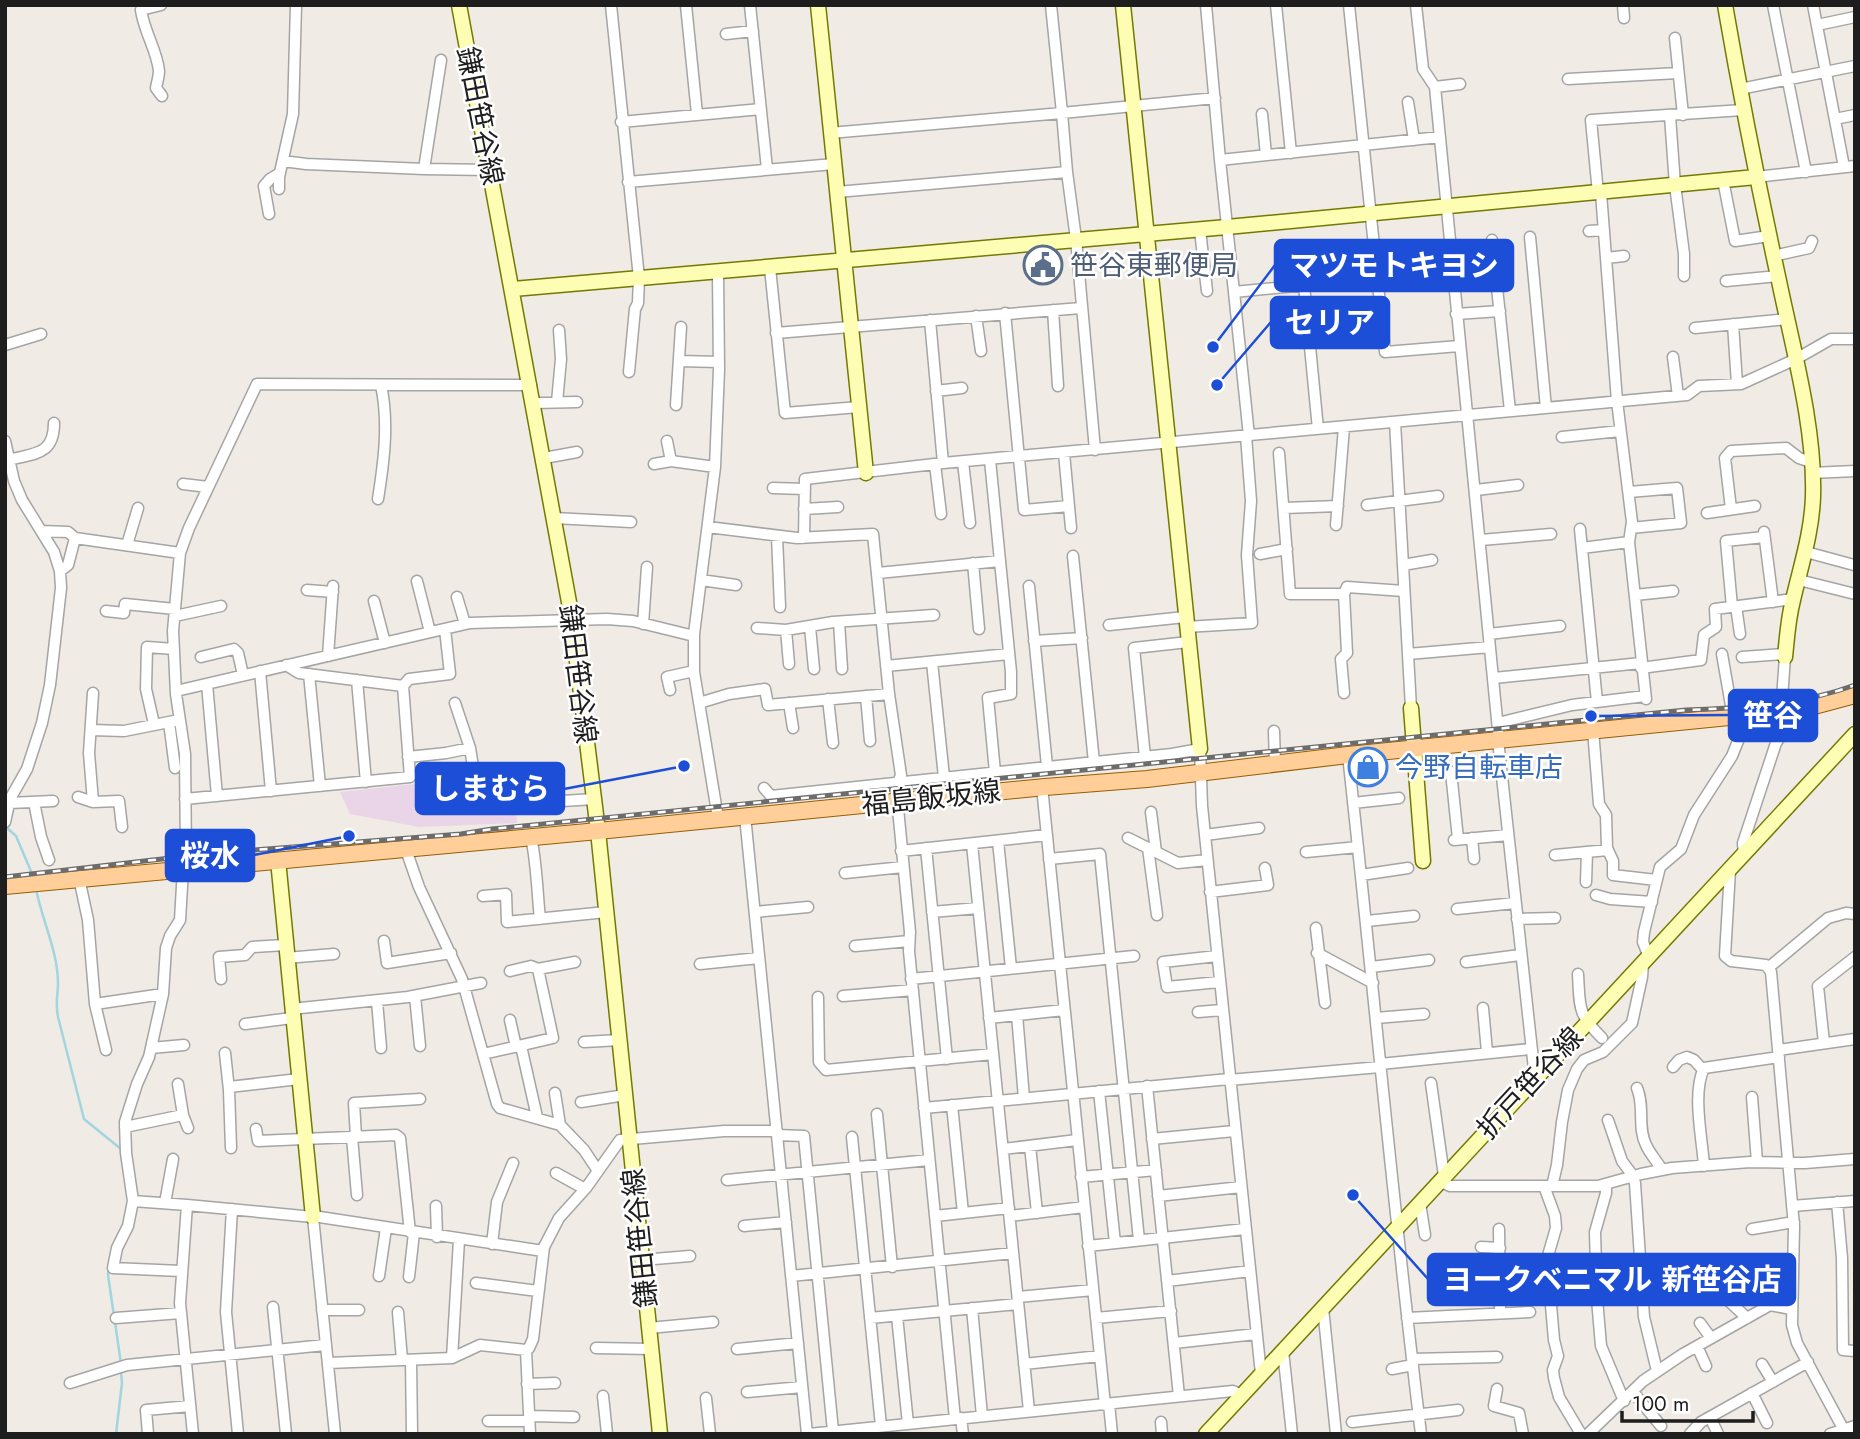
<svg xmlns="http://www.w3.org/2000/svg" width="1860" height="1439" viewBox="0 0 1860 1439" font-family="Jost,'Noto Sans JP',sans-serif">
<rect width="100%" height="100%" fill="#f0ebe4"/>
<path fill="#e9d5e7" d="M500,775L505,790L515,788L517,823L419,827L350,814L340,792Z"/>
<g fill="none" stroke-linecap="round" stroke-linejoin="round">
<path stroke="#a1d5e0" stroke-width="2.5" d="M5,826L16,836L33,876
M36,889C42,920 58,952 58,983C58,997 55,1001 58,1017L84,1119L121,1149
M109,1267L108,1275L114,1316
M115,1322L121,1364
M116,1434L122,1383L121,1371"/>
<defs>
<path id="street" d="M161,5L141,10C144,32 157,50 159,71C159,77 157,82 156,88L162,96
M611,5L639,278L638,303L635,309L629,372
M686,5L697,114
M750,5L767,169
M1051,5L1062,113L1215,98
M1206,5L1220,160L1440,137
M1276,5L1291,153
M1349,5L1385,352L1459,346
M1416,5L1423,69L1435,87L1499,740
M1623,5L1624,18
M1773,5L1806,172
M1813,5L1844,167
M1817,25L1855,17
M726,34L753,31
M1675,38L1683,115
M1568,79L1678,73
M1435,87L1460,84
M1740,89L1855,66
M1408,102L1414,140
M1262,114L1266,155
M1670,116L1675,185L1684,254V276
M1835,119L1855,115
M621,122L761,109
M830,133L1062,113L1067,172L837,192
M1220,160L1234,292
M283,161L306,164L424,169L490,170
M424,169L441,60
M1067,172L1076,239L1095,450
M1756,177L1855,166
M1723,180L1735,241L1769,236
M628,182L834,164
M279,189V177L293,114L296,5
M1598,193L1591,120L1743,110
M1601,193L1617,401L1632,522L1629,542L1646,699
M269,214L264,186L270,179L280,173
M1200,230L1207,291
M1589,231L1604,230
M1530,237L1546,408
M1492,240L1510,411
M1773,256L1809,248L1812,241
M1606,258L1624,256
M770,268L785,413L859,407
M1452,268L1495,264
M718,272L719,370L715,467L694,634V672L718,818
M1726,281L1778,276
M1304,285L1318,429
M1053,310L1058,386
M1005,313L1024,510L1069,506
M1456,314L1500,311
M976,316L981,351
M930,320L943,463
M1733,324L1737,384
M1695,328L1787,319
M776,333L1081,308
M5,345L41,334
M1673,357L1678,396
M679,361L719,362
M936,391L962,388
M557,402L561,359L559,330
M534,403L577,402
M676,405L681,327
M1395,422L1411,708
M1249,436L1234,292L1377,278
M1562,437L1620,431
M5,441L14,481L22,500L54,552L60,571L61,588L50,685L42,723L27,769L10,799L5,822
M667,441L671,461
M1064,453L1071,528
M1279,453L1290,594H1344L1347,653L1341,659L1344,693
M544,458L577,452
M9,460C35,453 54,455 54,423
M990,460L1011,672V694L988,698L995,772
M963,462L970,523
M654,464L671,461L715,467
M935,464L941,514
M1811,473L1855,471
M183,484L208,487
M773,488L805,489
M1476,490L1518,485
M1629,492L1677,488L1681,523L1631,528
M378,499C384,461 389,423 381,385
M1367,505L1438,496
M1284,508L1338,506
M804,509L838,507
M1731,509L1725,458L1731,451L1786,448L1799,458L1811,462
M1707,513L1755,506
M554,518L631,522
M1336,525L1344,427
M708,527L797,538L873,534L889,694L901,775L896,788L910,932L909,951L955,1419
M1580,529L1597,702
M42,531L68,532L75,538
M1764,532L1773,602
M777,536L780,607
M804,538L805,479L943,463L1687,395L1699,386L1741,384L1796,359L1831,339H1855
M1481,540L1551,534
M127,545L138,508
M1582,548L1629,542
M1806,552L1854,565
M1260,554L1287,549
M1073,556L1094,762
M973,563L979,629
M1403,565L1432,560
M60,571L68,565L75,538L180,553
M878,573L1000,561
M701,580L736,585
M1799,580L1855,594
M417,581L430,632
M1029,586L1047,766
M307,590L333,592
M1344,594L1347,587L1404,591
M1635,595L1673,591
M457,597L465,624
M374,601L385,643
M1736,606L1740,634
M1732,607L1726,541L1764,537
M106,611L124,613L125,604L175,609
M175,616L221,606
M839,622L842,669
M643,624L647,567
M1109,625L1185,617
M810,627L814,669
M1186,627L1252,623L1247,555L1251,501L1246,436
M757,628L786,630L833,622L934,615
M786,630L789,664
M1489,634L1560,626
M1034,641L1082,638
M1408,654L1490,647
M1722,654L1733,717
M328,656L333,586
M201,657L234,649L238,653L243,675
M1742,657L1785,654
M932,662L944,777
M286,665L299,673L403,686L409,679L450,674L445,629
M886,666L1009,654
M1641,668L1701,660L1704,635L1716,627L1715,609L1793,599
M260,671L271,791
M309,674L320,786
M1494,678L1641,663
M357,680L366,782
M207,684L217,796
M670,690L667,677L694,671
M176,691L470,623L607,619L633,621L694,636
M866,696L870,741
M828,699L833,743
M455,703L470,748L474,773
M699,703L729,694L765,689L768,705L889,694
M789,703L793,728
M1781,712L1785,657
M169,722L175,768
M1498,723L1572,705L1645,696
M154,724L146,689L147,647L174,649
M91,730L124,731L179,720
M1593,730L1599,804L1606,815L1607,848L1613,861V875L1656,880
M1274,731L1275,764
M1498,740L1535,1078
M1348,755C1373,981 1393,1208 1421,1434
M408,757L446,753L470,748
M1145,757L1134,648L1188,642
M1451,772L1458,839
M1042,787L1105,1405
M764,788L771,796L1172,754L1200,749L1202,806L1261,1374
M78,797L93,802L119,801L122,827
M185,799L410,777L403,686
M34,802L41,837L49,860
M93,802L89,753L93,693
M9,803L53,801
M531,803L594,799
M1353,803L1399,798
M1151,812L1156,852
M745,816L807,1434
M1205,835L1259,828
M531,837C537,865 537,891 540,919
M1128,838L1178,863L1207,860
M1472,838L1474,859
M1454,840L1508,835
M998,841L1011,968
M972,844L1029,1411
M405,847L419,887L462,979L497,1104L500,1108L560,1125L584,1150L598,1171
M926,848L947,1059
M1148,848L1157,915
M901,851L1047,835
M1306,852L1358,847
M1555,855L1608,850
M1744,855L1743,843L1776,743L1799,710
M1049,859L1100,854L1139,1240
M1730,870L1725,956L1731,961L1766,965L1771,972L1794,1226L1792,1325L1797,1343L1846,1434
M845,873L903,867
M1361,875L1408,868
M79,878L88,920L95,1004L106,1050
M1586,882L1587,852
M1210,892L1268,885L1265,868
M1596,895L1610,899L1652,902
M483,896L506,894L507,922L606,912
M1457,909L1515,903
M755,912L808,907
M932,912L978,908
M1517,919L1555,918
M1367,921L1414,916
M1316,928L1325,1003
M384,941L387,963L451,953
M855,946L909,941
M1317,953L1373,983
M1217,956L1163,962L1167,987L1219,982
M1649,957L1643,942L1644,932L1660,867L1681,849L1694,815L1732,756L1748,716
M286,958L334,954
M1466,962L1520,955
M700,964L759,958
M1371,967L1429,960
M1768,968L1828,918L1846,913L1855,914
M510,971L531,966L538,969
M1578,974C1580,1008 1577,1013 1602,1038
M221,979L219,957L245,955L252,947L285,945
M911,979L1134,956
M415,996L420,1046
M843,996L913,990
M818,997L819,1062L826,1070L993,1054
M377,1001L381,1048
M95,1004L163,994
M1483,1008L1487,1052
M291,1009L408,997L481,983
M1198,1012L1222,1010
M1017,1015L1024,1098
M989,1018L1064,1010
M1376,1018L1424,1014
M510,1020L516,1047
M245,1024L292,1018
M584,1042L620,1040
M1824,1043L1818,986L1855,957
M521,1046L537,1117
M151,1048L184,1045
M1778,1050L1855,1039
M225,1053L229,1090L231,1148
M483,1054L553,1038L538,969L575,962
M1380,1064L1530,1049
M1673,1067L1679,1060L1687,1057L1694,1060L1703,1070
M1229,1080L1380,1067
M1431,1083L1444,1176
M178,1084L183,1115L188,1128
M1147,1086L1179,1396
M229,1087L299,1079
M1637,1088C1645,1106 1637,1127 1646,1145C1650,1154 1657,1161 1662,1170
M1099,1091L1115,1243
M555,1093L560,1125
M1752,1097L1757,1162
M581,1102L625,1095
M952,1105L963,1213
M924,1108L1229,1079
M877,1114L892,1267
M1608,1120L1622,1161L1633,1176L1635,1183L1644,1317L1657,1371
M125,1127L183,1115
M256,1129L258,1141L396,1135L400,1138L410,1232
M777,1135L804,1136L833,1431
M352,1137L357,1195
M356,1137L354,1103L420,1099
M852,1137L881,1426
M1152,1139L1234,1131
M1030,1146L1037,1213
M1003,1149L1077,1140
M1704,1166C1702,1137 1692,1093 1704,1068L1779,1057
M556,1173L585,1189
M1081,1177L1156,1170
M727,1180L929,1160
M1439,1181L1450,1186H1598L1641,1174L1672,1168L1750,1162L1805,1163L1855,1159
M1606,1184V1193L1595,1232L1597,1299L1601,1346L1624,1401
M1544,1186L1555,1216L1556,1228L1547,1259L1554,1340L1558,1356L1553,1370L1554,1378L1559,1397L1581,1434
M1552,1186L1557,1165L1562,1122L1568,1090L1577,1069L1584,1060L1603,1052L1632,1023L1642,977L1643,964
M1158,1196L1241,1187
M133,1201L187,1205
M1837,1202L1842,1258L1843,1350L1855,1351
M165,1203L173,1159
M1420,1203L1425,1235
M436,1206L437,1237
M1792,1206L1855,1201
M232,1209L226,1312L238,1434
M313,1216L543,1251
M935,1216L1009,1208
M1010,1216L1084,1207
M744,1226L786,1222
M1499,1229L1500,1313
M1752,1229L1794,1222
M492,1244L497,1202L513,1163
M1088,1246L1245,1229
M1481,1247L1500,1248
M642,1260L690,1256
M181,1271L113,1268L117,1248L128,1226L133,1201L126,1153L125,1122L137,1084L149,1057L163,994L166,948L170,936L180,920L183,869L186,857L185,754L176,694L173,631L180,553L189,528L257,384L531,385
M379,1276L386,1228
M791,1276L1013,1253
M409,1277L414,1233
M1167,1281L1250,1271
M1597,1282L1641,1280
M476,1283L538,1291
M1713,1286L1747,1318
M1018,1297L1093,1290
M273,1307L286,1434
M972,1308L982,1416
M1323,1308L1336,1434
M322,1310H359
M398,1312L402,1360
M897,1316L908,1424
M116,1318L181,1313
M870,1318L1018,1304
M1096,1318L1171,1311
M1407,1318L1530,1312
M1700,1323L1711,1338
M649,1328L713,1322
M1174,1343L1256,1334
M1697,1346L1706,1366
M596,1348L651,1349
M737,1349L798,1343
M526,1350L530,1434
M1283,1351L1292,1434
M452,1358L459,1240
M1412,1359L1497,1357
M411,1360L412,1434
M328,1363L452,1358L480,1345L526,1350L529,1348L533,1339L544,1247L559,1218L586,1188L620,1140L724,1131H777
M1024,1364L1100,1356
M1762,1364L1773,1382
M1392,1369L1413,1365
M70,1383L127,1365L325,1345
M527,1384L555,1383
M1497,1389L1494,1406L1519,1413L1523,1434
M747,1392L802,1387
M1633,1392L1661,1426
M1752,1393L1767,1423
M603,1396L607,1434
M706,1398L710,1434
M1109,1404L1112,1434
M529,1416L574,1417
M1710,1417L1718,1434
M961,1418L963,1434
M488,1421H529
M1161,1422L1162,1434
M1352,1422L1458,1410
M148,1434L146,1410L190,1406
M193,1434L180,1303L187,1205L313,1217L335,1434
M809,1434L1233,1391L1241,1395
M1588,1434L1643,1381L1683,1354L1770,1305L1791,1309
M1690,1434L1701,1422L1808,1362
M1830,1434L1855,1426"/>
<path id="secondary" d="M459,5L571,613L598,831L660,1434
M818,5L866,473
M1123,5L1200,749
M1725,5C1741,98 1759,189 1779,281C1793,349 1815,427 1813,496C1812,532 1801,565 1793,600C1788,619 1787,638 1785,657
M513,289L1227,227L1756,177
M1411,708L1423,861
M278,860L313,1217
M1206,1434L1855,734"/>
<path id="primary" d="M5,886L598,831L1045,787L1147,779L1348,755L1799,710L1855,695"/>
</defs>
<use href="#street" stroke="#a5a5a5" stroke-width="13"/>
<use href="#secondary" stroke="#737a00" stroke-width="17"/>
<use href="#primary" stroke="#985e00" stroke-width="18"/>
<use href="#street" stroke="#fff" stroke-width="10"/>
<use href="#secondary" stroke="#fdfdb4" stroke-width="14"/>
<use href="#primary" stroke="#ffce99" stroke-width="16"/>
<defs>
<path id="rail" d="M5,877L214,853L461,834L492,829L1686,710C1743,708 1801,705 1855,685"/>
</defs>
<use href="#rail" stroke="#6c6c6c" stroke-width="5"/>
<use href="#rail" stroke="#fff" stroke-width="2.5" stroke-dasharray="8" stroke-linecap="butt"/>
</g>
<defs>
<symbol id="civic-ring" viewBox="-11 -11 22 22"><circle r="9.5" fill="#fff" stroke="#5c6f8a" stroke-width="1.5"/><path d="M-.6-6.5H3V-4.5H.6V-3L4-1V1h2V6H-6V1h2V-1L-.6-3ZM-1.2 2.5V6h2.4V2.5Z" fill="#5c6f8a"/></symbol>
<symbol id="shop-ring" viewBox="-11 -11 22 22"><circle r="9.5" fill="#fff" stroke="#3f7fe0" stroke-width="1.5"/><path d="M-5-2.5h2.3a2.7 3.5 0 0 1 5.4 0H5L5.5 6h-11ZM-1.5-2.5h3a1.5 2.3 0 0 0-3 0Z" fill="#3f7fe0"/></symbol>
</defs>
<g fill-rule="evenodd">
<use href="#civic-ring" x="1021" y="243" width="44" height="44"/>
<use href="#shop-ring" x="1346" y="745" width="44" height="44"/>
</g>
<g text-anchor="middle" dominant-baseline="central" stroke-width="5" stroke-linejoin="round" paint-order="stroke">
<g font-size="28" fill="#1e1e1e" stroke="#fff">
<text transform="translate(480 116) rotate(79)">鎌田笹谷線</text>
<text transform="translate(578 674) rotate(83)">鎌田笹谷線</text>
<text transform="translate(931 798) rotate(-6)">福島飯坂線</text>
<text transform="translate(1530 1083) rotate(-47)">折戸笹谷線</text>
<text transform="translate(640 1238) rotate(-96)">鎌田笹谷線</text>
</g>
<g font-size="28" fill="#4e5e75" stroke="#fff" text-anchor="start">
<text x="1070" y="265">笹谷東郵便局</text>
</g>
<g font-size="28" fill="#366cbe" stroke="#fff" text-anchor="start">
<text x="1395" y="767">今野自転車店</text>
</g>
</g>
<path fill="none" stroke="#1d4ed8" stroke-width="2.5" d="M1213 347L1275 265M1217 385L1271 322M1591 716L1729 715M684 766L564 789M349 836L254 855M1353 1195L1428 1279"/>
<g fill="#1d4ed8" stroke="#fff" stroke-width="2.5">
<circle cx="1213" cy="347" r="7"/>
<circle cx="1217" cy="385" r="7"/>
<circle cx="1591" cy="716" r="7"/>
<circle cx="684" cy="766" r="7"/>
<circle cx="349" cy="836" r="7"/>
<circle cx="1353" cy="1195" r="7"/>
</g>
<g fill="#1d4ed8" stroke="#1d4ed8" stroke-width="2.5">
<rect x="1275" y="240" width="238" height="51" rx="7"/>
<rect x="1271" y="297" width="118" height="51" rx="7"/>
<rect x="1729" y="690" width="88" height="51" rx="7"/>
<rect x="416" y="763" width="148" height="51" rx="7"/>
<rect x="166" y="830" width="88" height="51" rx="7"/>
<rect x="1428" y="1254" width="367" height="51" rx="7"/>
</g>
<g font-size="30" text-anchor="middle" font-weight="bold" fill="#fff">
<text x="1394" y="276">マツモトキヨシ</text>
<text x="1330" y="333">セリア</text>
<text x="1773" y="726">笹谷</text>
<text x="490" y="799">しまむら</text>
<text x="210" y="866">桜水</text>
<text x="1612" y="1290">ヨークベニマル 新笹谷店</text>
</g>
<rect width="1860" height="1439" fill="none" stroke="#1e1e1e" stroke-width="14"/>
<path d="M1622 1411v10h131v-10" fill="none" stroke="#1e1e1e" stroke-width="3.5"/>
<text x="1632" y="1411" font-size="21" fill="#1e1e1e" stroke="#ffffff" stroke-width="5" paint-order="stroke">100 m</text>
</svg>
